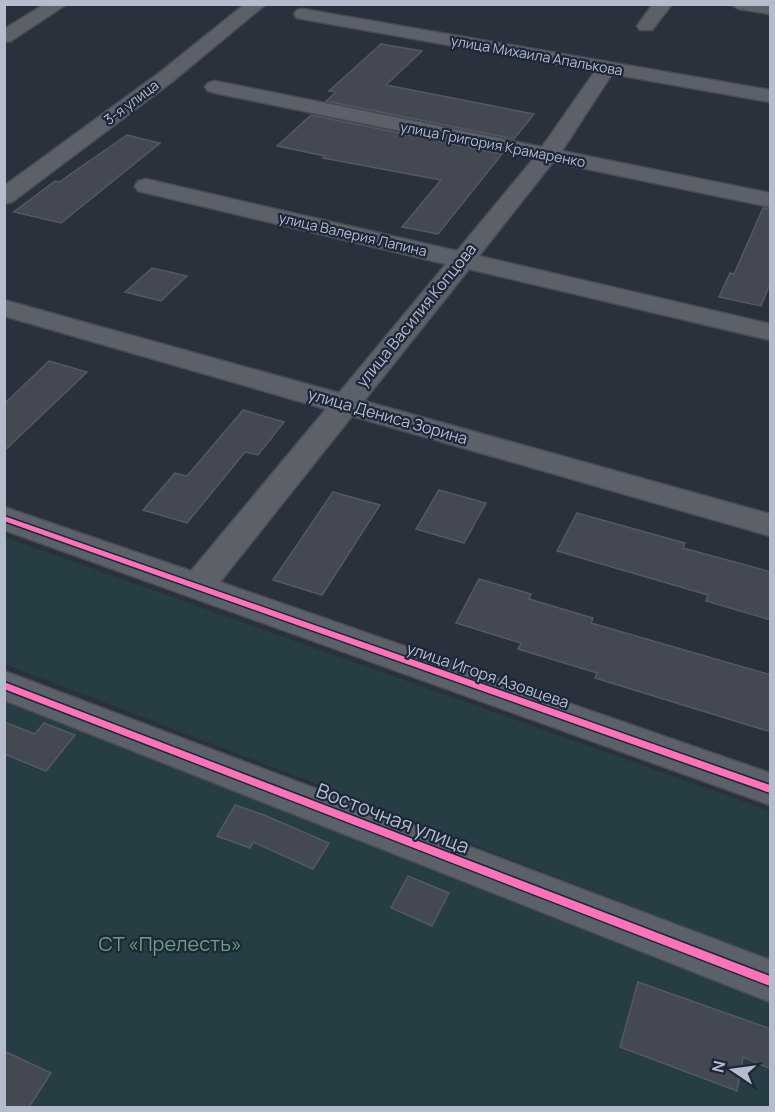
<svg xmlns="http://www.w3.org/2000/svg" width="775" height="1112" viewBox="0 0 775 1112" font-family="Manrope,sans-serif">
<rect width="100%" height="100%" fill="#2b313c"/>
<path fill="#273d44" d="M4,537L770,811V959L5,664Z
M4,701L770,998V1107H5Z"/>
<path fill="#434852" stroke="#535963" stroke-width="1.5" d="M381,44L422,51L386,85L534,114L514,139L326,101L336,92L329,91Z
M311,115L502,154L438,234L402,227L441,180L323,158L325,156L277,146Z
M127,135L160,143L61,223L14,212L55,181L59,182Z
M763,208L771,209V281L761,306L719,297L730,273L734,274Z
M152,268L187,276L161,301L125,292Z
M49,361L87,372L4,451V404Z
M243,410L284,422L258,455L245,452L187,523L143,510L175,473L187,476Z
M439,490L486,503L464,543L416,529Z
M333,492L380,505L322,595L273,580Z
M577,513L685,543L683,548L771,572V620L706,601L708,595L557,551Z
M479,579L531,594L529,599L593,618L591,623L771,675V732L595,678L597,673L518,649L521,643L456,623Z
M4,722L35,734L44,723L75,735L46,771L4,754Z
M235,805L264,815L329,843L313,869L253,842L250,848L217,836Z
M408,876L449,893L432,926L391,908Z
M638,982L771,1029V1069L743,1057L737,1091L620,1047Z
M4,1051L51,1073L29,1107H4Z"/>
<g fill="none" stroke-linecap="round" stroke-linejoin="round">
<defs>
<path id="minor" d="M45,4H67L11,41L4,42V29Z
M245,4H266L173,81L12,202L4,204V186L159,73Z
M653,4H672L652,30H640L637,26Z
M730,4H770V14L739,9Z
M303,9L770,90V102L612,74L562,151L770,193V207L553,162L479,256L770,324V340L469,269L364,401L770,514V536L352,416L220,582L770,773V805L4,530V507L191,571L326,409L4,316V300L339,393L446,264L138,191L135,186L138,181L146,179L457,251L534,158L215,93L208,91L205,87L208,83L215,81L542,147L595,71L297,18L294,14L297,10Z
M4,671L770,960V1002L4,700Z"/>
</defs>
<use href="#minor" stroke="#484c55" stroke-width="3"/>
<use href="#minor" fill="#5c6069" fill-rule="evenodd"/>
<defs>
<path id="cycleway" d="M4,516L770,785V793L4,521Z
M4,682L770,976V986L4,689Z"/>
</defs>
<use href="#cycleway" stroke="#1d2739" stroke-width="3"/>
<use href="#cycleway" fill="#fb73b8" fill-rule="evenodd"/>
</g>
<g text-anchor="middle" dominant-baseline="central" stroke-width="4.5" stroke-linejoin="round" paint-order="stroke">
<g font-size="14" fill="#b5bdcd" stroke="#1d2739">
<text transform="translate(537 55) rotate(10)">улица Михаила Апалькова</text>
<text transform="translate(131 102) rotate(-37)">3-я улица</text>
<text transform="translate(493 144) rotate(11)">улица Григория Крамаренко</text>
<text transform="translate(353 234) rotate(13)">улица Валерия Лапина</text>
</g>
<g font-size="16" fill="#b5bdcd" stroke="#1d2739">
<text transform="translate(416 315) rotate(-51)">улица Василия Копцова</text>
<text transform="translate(388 416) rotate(16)">улица Дениса Зорина</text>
<text transform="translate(488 675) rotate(19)">улица Игоря Азовцева</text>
</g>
<g font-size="20" fill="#b5bdcd" stroke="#1d2739">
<text transform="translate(393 818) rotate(21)">Восточная улица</text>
</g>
<g font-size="20" fill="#6aa17a" stroke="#1d2739">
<text x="170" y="943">СТ «Прелесть»</text>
</g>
</g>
<rect width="775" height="1112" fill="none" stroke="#b5bdcd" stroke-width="12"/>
<g transform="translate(733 1070) rotate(283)" stroke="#1d2739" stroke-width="4.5" paint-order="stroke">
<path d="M0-4.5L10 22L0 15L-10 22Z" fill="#b5bdcd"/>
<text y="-9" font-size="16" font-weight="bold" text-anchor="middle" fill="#b5bdcd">N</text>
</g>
</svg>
